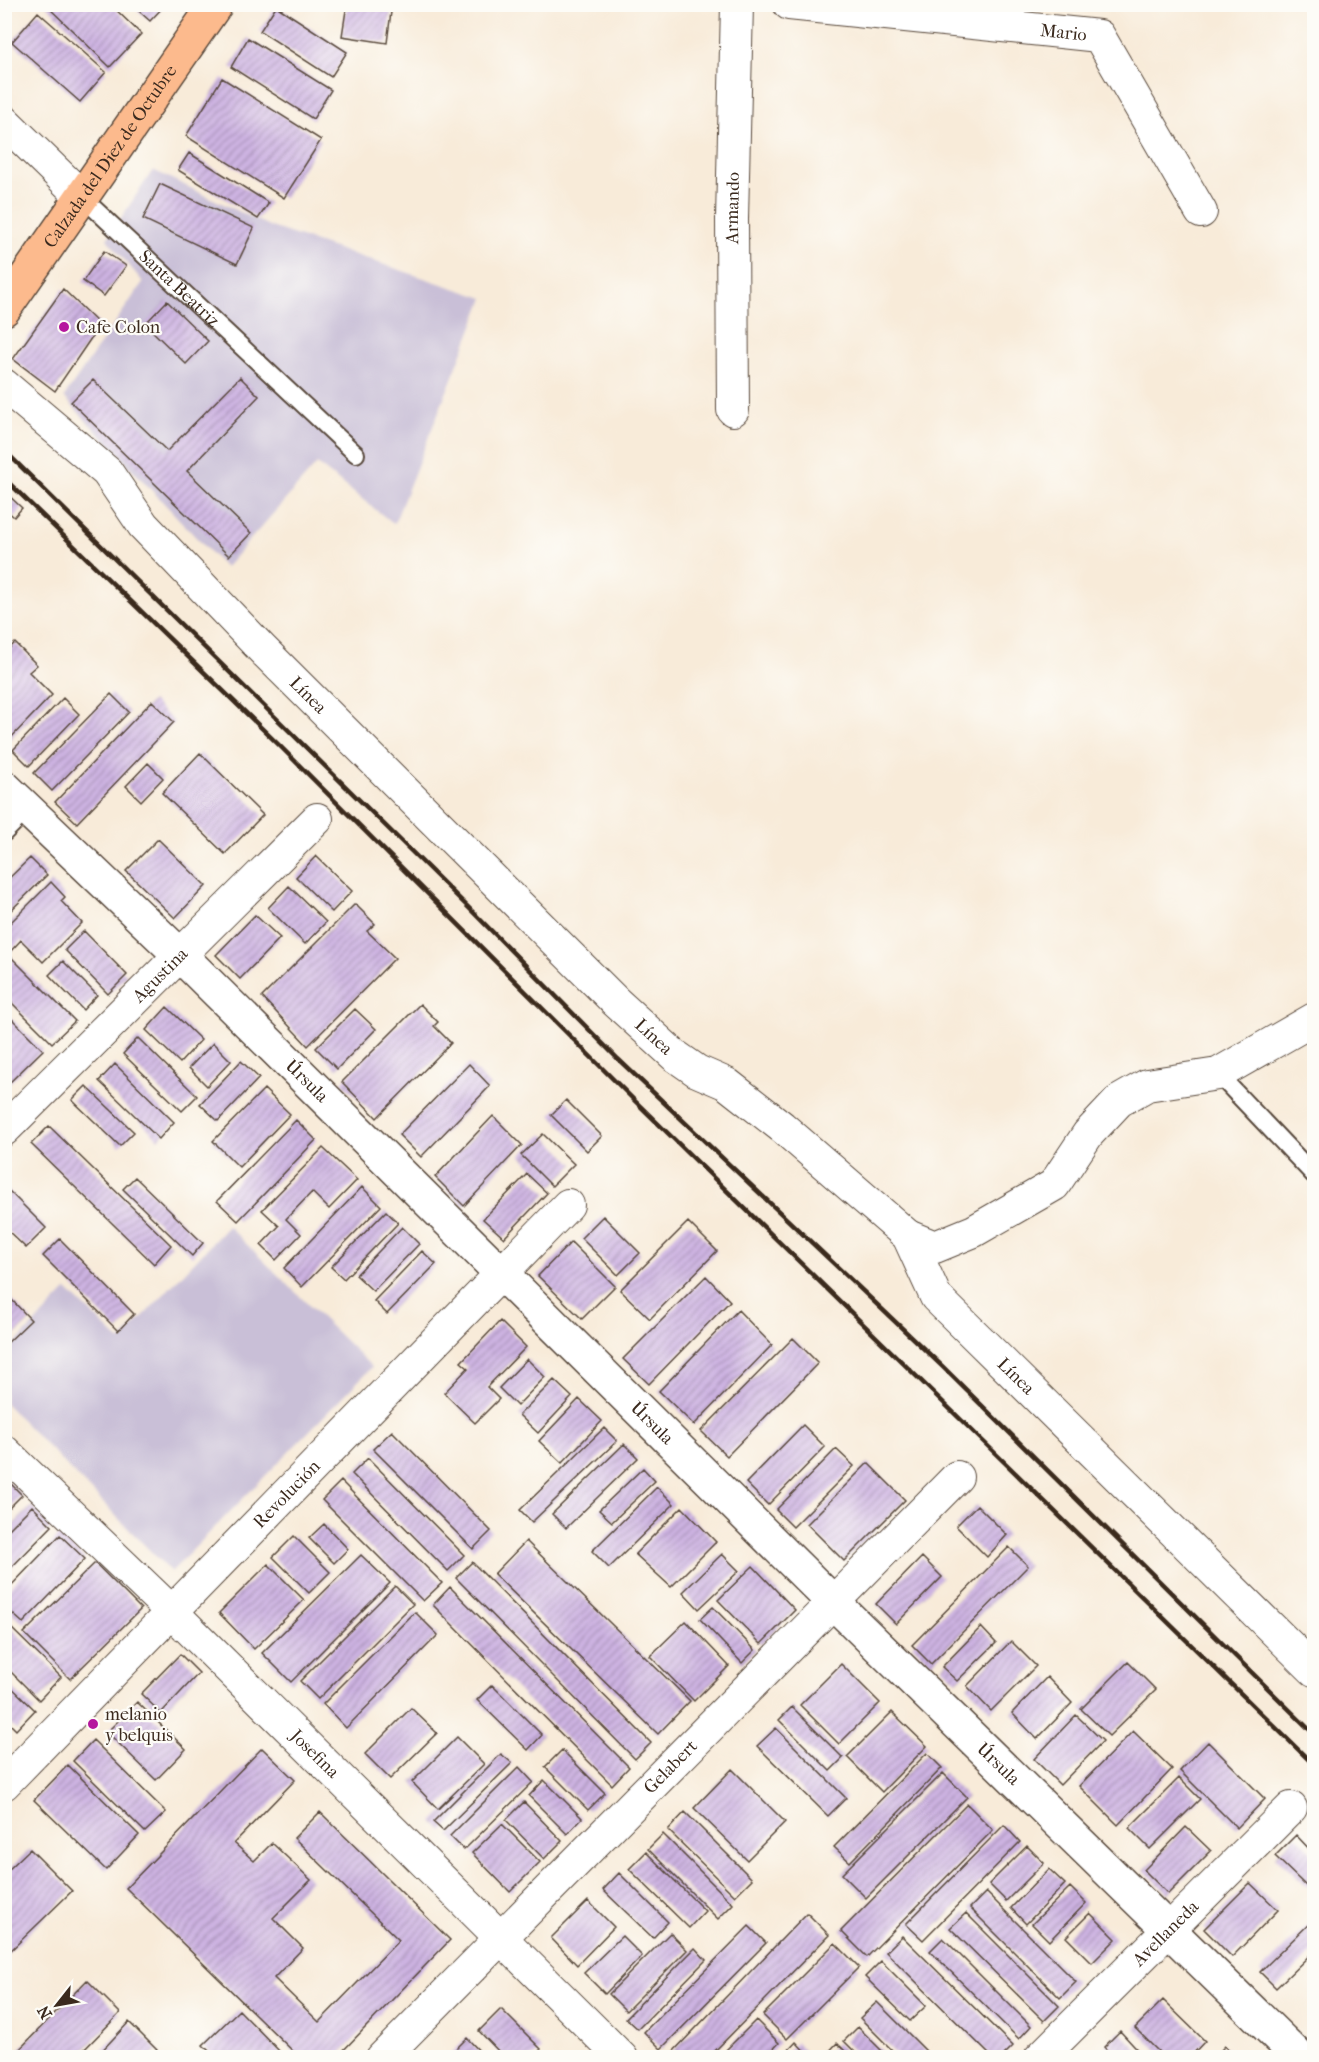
<svg xmlns="http://www.w3.org/2000/svg" width="1319" height="2062" viewBox="0 0 1319 2062" font-family="'IM FELL French Canon',serif">
<defs>
<pattern id="building-hatch" width="6" height="6" patternUnits="userSpaceOnUse" patternTransform="scale(1.5)"><rect width="6" height="6" fill="#cdb3e2"/><path d="M-1 1l2-2M0 6l6-6M5 7l2-2" fill="none" stroke="#a892b7"/></pattern>
</defs>
<rect width="100%" height="100%" fill="#fdfcf7"/>
<filter id="ink" filterUnits="userSpaceOnUse"><feTurbulence type="fractalNoise" baseFrequency=".0167" numOctaves="2"/><feDisplacementMap in="SourceGraphic" scale="12" xChannelSelector="R" yChannelSelector="G"/><feConvolveMatrix kernelMatrix="1 2 1 2 8 2 1 2 1" color-interpolation-filters="sRGB"/></filter>
<filter id="wash" filterUnits="userSpaceOnUse"><feTurbulence type="fractalNoise" baseFrequency=".008" numOctaves="4" result="noise"/><feDisplacementMap in="SourceGraphic" scale="24" xChannelSelector="R" yChannelSelector="G"/><feGaussianBlur stdDeviation="1.35" result="paint"/><feColorMatrix in="noise" values="0 0 0 0 0 0 0 0 0 0 0 0 0 0 0 0 0 1.4 0 .05"/><feComposite in="paint" operator="in"/></filter>
<g filter="url(#wash)">
<rect width="100%" height="100%" fill="#f8ebd9"/>
<path fill="#c9bfd7" d="M153,170L271,227L484,298L394,524L317,464L225,568L64,397L143,282L107,239Z
M228,1226L372,1367L171,1572L5,1403V1354L67,1290L120,1341Z"/>
<g id="blocks">
<path fill="url(#building-hatch)" d="M45,4H110L141,34L110,67Z
M131,4H166L150,21Z
M347,4H392L387,43L342,36Z
M276,6L347,52L331,77L260,31Z
M38,12L106,72L80,102L12,42Z
M248,38L331,90L313,119L231,67Z
M222,78L321,140L284,198L186,136Z
M189,153L269,203L258,219L178,170Z
M160,184L254,228L237,264L143,219Z
M104,251L126,266L104,296L83,281Z
M63,289L100,325L55,391L13,359Z
M167,301L208,341L186,364L145,324Z
M240,377L259,396L187,471L251,533L229,556L71,402L93,380L167,451Z
M4,491L22,508L14,517L4,508Z
M15,643L37,665L29,672L52,695L6,743L4,653Z
M111,694L129,712L52,791L34,773Z
M63,698L79,714L29,766L13,750Z
M152,701L174,722L77,823L55,802Z
M200,753L263,815L225,854L162,793Z
M148,763L163,778L141,801L126,786Z
M158,839L206,886L175,918L126,871Z
M316,856L352,891L332,912L296,877Z
M30,858L47,875L4,917V883Z
M51,882L65,897L61,901L82,923L43,962L21,940L8,954L75,1021L52,1043L4,995V929Z
M289,886L326,922L305,944L268,908Z
M355,904L375,924L367,931L395,958L308,1046L262,997Z
M255,915L280,938L240,979L216,955Z
M84,931L127,975L108,994L65,950Z
M63,961L97,995L83,1010L49,975Z
M420,1004L438,1022L434,1026L451,1043L377,1118L342,1082Z
M167,1007L201,1040L180,1063L146,1030Z
M355,1009L376,1029L337,1069L316,1048Z
M4,1011L43,1050L4,1088Z
M138,1038L197,1096L182,1111L123,1054Z
M213,1043L231,1061L207,1086L189,1068Z
M241,1061L259,1078L218,1121L200,1104Z
M115,1064L174,1122L159,1139L99,1081Z
M469,1064L490,1086L421,1157L399,1135Z
M86,1086L134,1132L120,1146L72,1100Z
M264,1089L290,1114L239,1167L213,1141Z
M566,1100L602,1136L587,1151L551,1115Z
M493,1116L522,1145L464,1206L435,1177Z
M296,1120L316,1140L238,1221L217,1201Z
M49,1126L171,1245L154,1264L31,1144Z
M543,1134L574,1164L552,1186L521,1155Z
M323,1148L357,1180L329,1209L312,1192L286,1219L301,1234L276,1260L261,1245L279,1226L262,1210Z
M527,1174L547,1193L504,1238L483,1219Z
M135,1177L203,1243L192,1256L123,1189Z
M4,1186L46,1228L26,1248L4,1227Z
M362,1187L381,1206L302,1287L284,1268Z
M386,1211L398,1223L344,1279L331,1267Z
M603,1216L640,1253L618,1275L581,1238Z
M688,1222L717,1251L650,1319L620,1290Z
M402,1227L419,1244L373,1291L356,1275Z
M60,1239L134,1314L118,1331L43,1256Z
M571,1242L615,1286L582,1319L538,1276Z
M422,1251L436,1264L387,1314L374,1301Z
M706,1276L730,1301L649,1384L623,1359Z
M11,1299L31,1320L4,1346V1306Z
M738,1310L772,1345L694,1425L659,1391Z
M500,1321L526,1347L487,1387L499,1399L475,1423L444,1393L468,1368L461,1362Z
M793,1338L818,1363L727,1456L701,1431Z
M527,1359L545,1377L517,1406L499,1388Z
M554,1380L572,1397L538,1433L519,1415Z
M579,1399L602,1421L562,1463L539,1441Z
M803,1425L825,1447L768,1505L746,1483Z
M604,1428L617,1441L532,1522L520,1510Z
M392,1431L491,1531L473,1549L373,1449Z
M624,1444L638,1458L566,1528L552,1514Z
M836,1449L854,1466L793,1527L776,1510Z
M368,1458L464,1555L448,1571L352,1474Z
M868,1463L905,1500L844,1561L807,1524Z
M643,1468L655,1481L612,1522L599,1510Z
M4,1477L22,1495L4,1513Z
M341,1481L442,1583L423,1601L322,1500Z
M657,1487L674,1504L609,1568L592,1551Z
M977,1505L1007,1535L987,1557L956,1526Z
M32,1506L52,1526L4,1575V1534Z
M682,1507L716,1542L671,1587L635,1554Z
M324,1524L348,1549L334,1563L309,1538Z
M60,1535L85,1559L23,1623L4,1606V1593Z
M294,1536L330,1572L309,1593L273,1557Z
M526,1541L690,1701L658,1734L494,1574Z
M1009,1547L1028,1566L931,1664L912,1645Z
M722,1554L739,1571L699,1609L683,1592Z
M361,1555L390,1583L291,1682L262,1653Z
M922,1557L942,1577L896,1624L876,1604Z
M472,1562L651,1743L635,1759L456,1578Z
M95,1563L141,1609L70,1679L24,1633Z
M268,1564L304,1600L254,1649L219,1613Z
M753,1566L795,1610L761,1644L718,1600Z
M395,1586L413,1604L318,1699L300,1681Z
M450,1587L629,1767L612,1785L433,1605Z
M713,1607L755,1650L742,1663L700,1619Z
M415,1612L438,1635L346,1728L323,1704Z
M686,1621L729,1666L694,1701L650,1656Z
M5,1622L61,1677L39,1700L5,1666Z
M981,1627L996,1643L957,1681L942,1667Z
M1011,1641L1036,1666L991,1711L967,1686Z
M180,1654L199,1673L161,1713L141,1694Z
M1128,1662L1156,1690L1109,1736L1081,1709Z
M841,1664L880,1703L839,1744L800,1705Z
M1047,1677L1072,1703L1037,1739L1012,1713Z
M4,1680L35,1710L16,1730L4,1718Z
M492,1685L542,1735L528,1750L477,1700Z
M137,1702L186,1749L156,1780L107,1732Z
M792,1707L843,1758L830,1771L779,1720Z
M411,1708L437,1733L390,1779L365,1754Z
M892,1712L927,1746L882,1792L847,1757Z
M1076,1715L1103,1741L1060,1785L1034,1759Z
M776,1728L846,1798L828,1816L757,1746Z
M1133,1731L1172,1769L1118,1825L1079,1786Z
M457,1737L484,1764L438,1809L412,1782Z
M93,1740L166,1812L145,1832L73,1761Z
M1208,1742L1265,1799L1237,1828L1180,1771Z
M262,1748L295,1780L234,1843L254,1861L272,1843L311,1880L273,1918L303,1948L274,1978L319,2022L399,1940L294,1838L320,1812L450,1940L336,2058H300L126,1888Z
M562,1750L605,1793L588,1810L545,1767Z
M927,1753L942,1768L850,1862L834,1847Z
M501,1754L512,1763L443,1831L433,1822Z
M68,1765L139,1835L106,1870L34,1800Z
M519,1767L533,1782L464,1850L450,1836Z
M732,1769L785,1822L747,1860L694,1808Z
M943,1773L967,1797L866,1898L842,1874Z
M1179,1778L1200,1799L1150,1849L1129,1828Z
M544,1780L582,1818L567,1834L529,1796Z
M524,1802L562,1841L544,1859L506,1820Z
M967,1804L993,1830L867,1957L841,1931Z
M685,1812L752,1879L735,1896L668,1830Z
M502,1824L540,1862L510,1892L472,1853Z
M1004,1825L1020,1842L923,1940L906,1924Z
M1186,1827L1211,1851L1168,1894L1144,1870Z
M663,1834L733,1904L718,1919L648,1849Z
M1296,1835L1314,1854V1880L1307,1887L1275,1856Z
M1027,1846L1044,1863L1006,1901L989,1884Z
M30,1849L72,1891L4,1957V1874Z
M646,1852L705,1911L689,1928L629,1869Z
M1049,1869L1065,1884L1026,1924L1011,1908Z
M619,1873L668,1922L653,1938L603,1890Z
M1250,1883L1278,1910L1232,1957L1204,1929Z
M1070,1887L1086,1903L1049,1941L1032,1924Z
M986,1892L1076,1982L1060,1998L970,1908Z
M588,1901L614,1927L577,1965L551,1938Z
M807,1913L829,1935L708,2058H667Z
M966,1913L1059,2006L1044,2021L950,1928Z
M1090,1913L1116,1939L1092,1963L1066,1937Z
M1314,1919V1951L1276,1988L1260,1972Z
M749,1926L766,1943L661,2049L644,2032Z
M670,1933L687,1950L626,2011L609,1994Z
M622,1936L642,1956L605,1994L584,1973Z
M902,1936L1013,2046L1001,2058H993L886,1952Z
M943,1938L1031,2026L1019,2039L930,1951Z
M835,1943L859,1967L787,2039L763,2015Z
M695,1948L706,1960L638,2029L626,2018Z
M881,1961L926,2006L910,2021L865,1977Z
M87,1980L120,2013L76,2058H21L16,2053Z
M1163,2000L1205,2041L1189,2058H1165L1135,2028Z
M877,2002L933,2058H900L860,2018Z
M501,2009L541,2049L532,2058H505L479,2031Z
M239,2010L286,2058H216L203,2045Z
M756,2020L779,2043L765,2058H718Z
M129,2022L157,2050L150,2058H95Z
M858,2027L889,2058H861L844,2041Z
M1120,2031L1145,2058H1114L1104,2047Z
M467,2038L486,2058H447Z
M796,2042L811,2058H781Z
M837,2043L852,2058H823Z
M1225,2046L1237,2058H1213Z"/>
</g>
</g>
<g filter="url(#ink)">
<use href="#blocks" fill-opacity="0" stroke="#57473a" stroke-width="1.5"/>
<g fill="none" stroke-linecap="round" stroke-linejoin="round">
<defs>
<g id="service">
<path id="s1" d="M83,198L356,454"/>
<path d="M4,833L28,809"/>
<path d="M1218,1074L1314,1175"/>
</g>
<g id="minor">
<path id="s2" d="M789,4L1099,36L1201,212"/>
<path d="M4,121L83,198"/>
<path id="s3" d="M4,385L107,472L143,525L262,649L616,1002L674,1055L697,1071L727,1084L782,1127L908,1236L936,1297L1314,1670"/>
<path id="s4" d="M733,410L732,219L737,4"/>
<path id="s5" d="M4,1130L317,819"/>
<path d="M908,1236L935,1247L974,1231L1054,1185L1088,1134L1119,1101L1147,1085L1218,1074L1314,1019"/>
<path id="s6" d="M4,1451L173,1613L622,2058"/>
<path id="s7" d="M4,1784L568,1205"/>
<path id="s8" d="M382,2058L957,1477"/>
<path id="s9" d="M1040,2058L1291,1808"/>
</g>
<g id="tertiary">
<path id="s10" d="M4,787L180,955L834,1603L1300,2058"/>
</g>
<g id="primary">
<path id="s11" d="M4,309L216,4"/>
</g>
</defs>
<use href="#service" stroke="#57473a" stroke-width="20"/>
<use href="#minor" stroke="#57473a" stroke-width="34"/>
<use href="#tertiary" stroke="#57473a" stroke-width="36"/>
<use href="#primary" stroke="#57473a" stroke-width="36"/>
<use href="#service" stroke="#fff" stroke-width="16"/>
<use href="#minor" stroke="#fff" stroke-width="32"/>
<use href="#tertiary" stroke="#fff" stroke-width="33"/>
<use href="#primary" stroke="#fcba8d" stroke-width="33"/>
<path stroke="#3b2a1e" stroke-width="4.5" d="M4,450L469,908L618,1059L943,1367L1314,1734
M4,478L280,746L636,1102L1314,1765"/>
</g>
</g>
<g fill="#b5179e" stroke="#fdfcf7" stroke-width="2">
<circle cx="64" cy="327" r="6"/>
<circle cx="93" cy="1724" r="6"/>
</g>
<g text-anchor="middle" dominant-baseline="central" stroke-width="4.5" stroke-linejoin="round" paint-order="stroke">
<g font-size="18" fill="#3b2a1e" stroke="#fdfcf7">
<text stroke="none"><textPath href="#s2" startOffset="276">Mario</textPath></text>
<text stroke="none"><textPath href="#s11" startOffset="186">Calzada del Diez de Octubre</textPath></text>
<text stroke="none"><textPath href="#s4" startOffset="202">Armando</textPath></text>
<text stroke="none"><textPath href="#s1" startOffset="132">Santa Beatriz</textPath></text>
<text stroke="none"><textPath href="#s3" startOffset="436">Línea</textPath></text>
<text stroke="none"><textPath href="#s5" startOffset="220">Agustina</textPath></text>
<text stroke="none"><textPath href="#s3" startOffset="922">Línea</textPath></text>
<text stroke="none"><textPath href="#s10" startOffset="422">Úrsula</textPath></text>
<text stroke="none"><textPath href="#s3" startOffset="1426">Línea</textPath></text>
<text stroke="none"><textPath href="#s10" startOffset="908">Úrsula</textPath></text>
<text stroke="none"><textPath href="#s7" startOffset="405">Revolución</textPath></text>
<text stroke="none"><textPath href="#s6" startOffset="434">Josefina</textPath></text>
<text stroke="none"><textPath href="#s10" startOffset="1394">Úrsula</textPath></text>
<text stroke="none"><textPath href="#s8" startOffset="410">Gelabert</textPath></text>
<text stroke="none"><textPath href="#s9" startOffset="177">Avellaneda</textPath></text>
</g>
<g font-size="18" fill="#3b2a1e" stroke="#fdfcf7" text-anchor="start">
<text x="76" y="327">Cafe Colon</text>
<text x="105" y="1714">melanio<tspan x="105" dy="21">y belquis</tspan></text>
</g>
</g>
<rect width="1319" height="2062" fill="none" stroke="#fdfcf7" stroke-width="24"/>
<g transform="translate(57 2005) rotate(239)" stroke="#fdfcf7" stroke-width="4.5" paint-order="stroke">
<path d="M0-4.5L10 22L0 15L-10 22Z" fill="#3b2a1e"/>
<text y="-9" font-size="16" font-weight="bold" text-anchor="middle" fill="#3b2a1e">N</text>
</g>
</svg>
